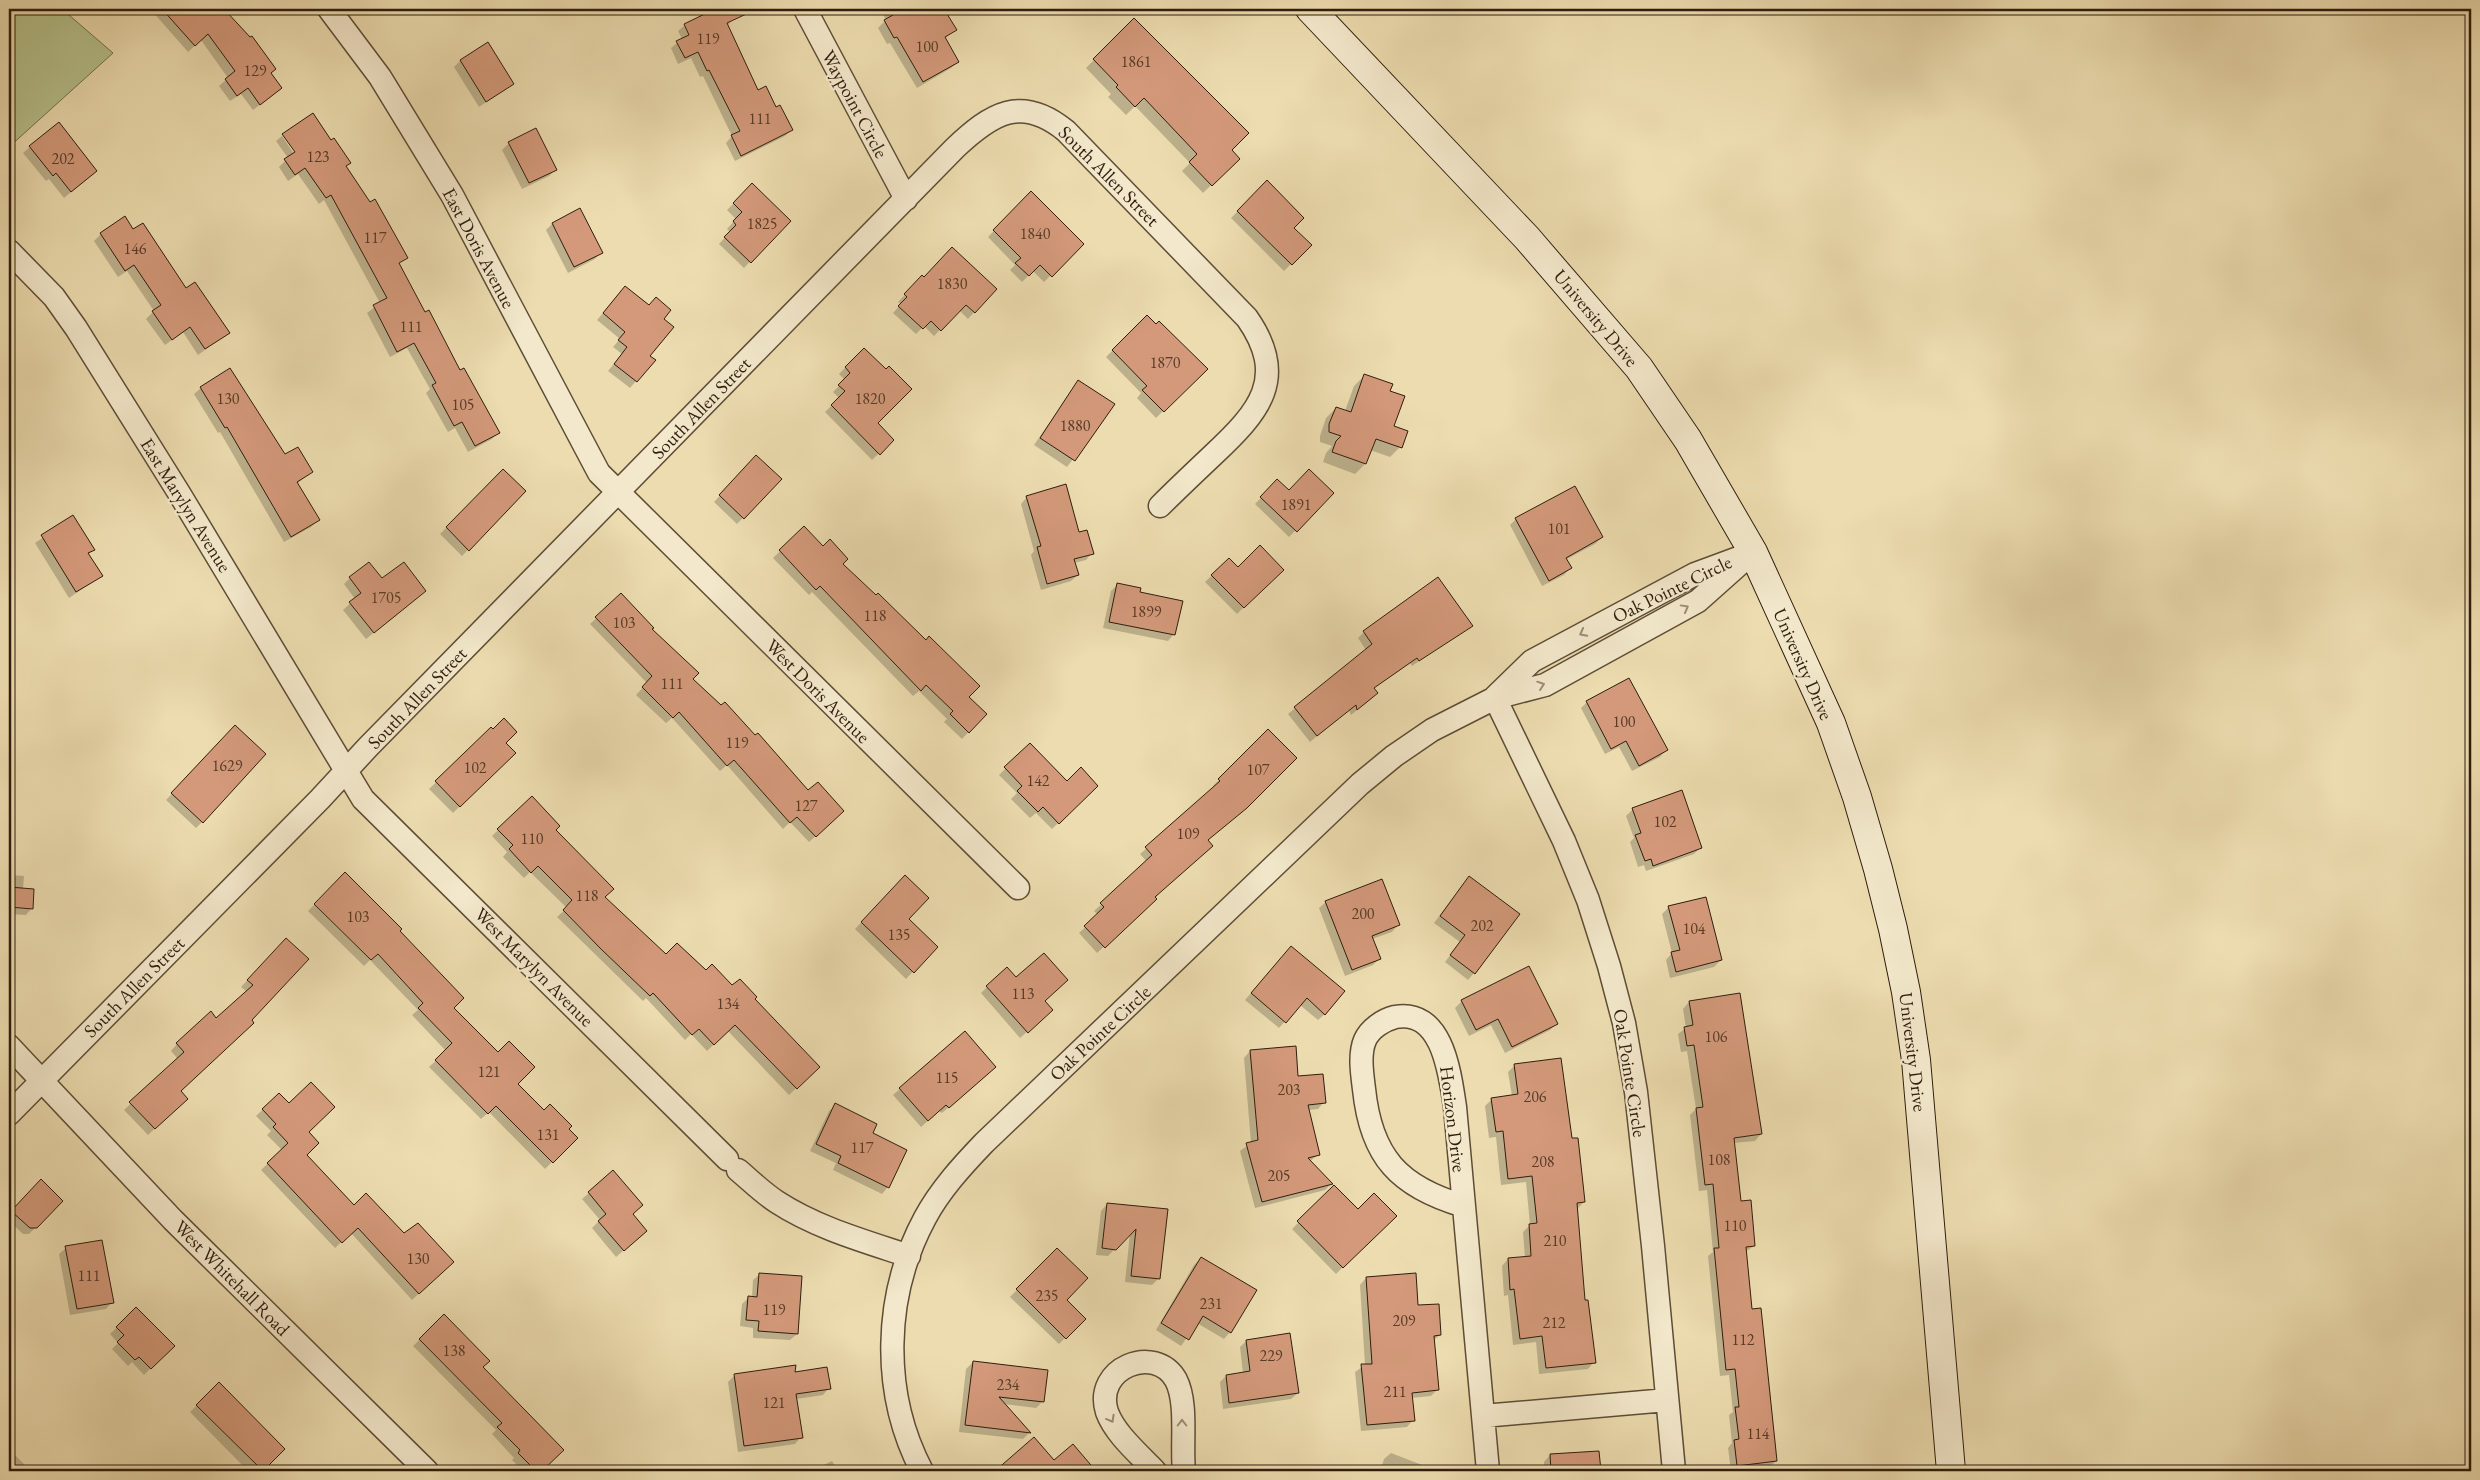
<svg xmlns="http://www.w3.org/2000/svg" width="2480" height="1480" viewBox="0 0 2480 1480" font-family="'EB Garamond',serif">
<rect width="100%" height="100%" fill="#ecdcaf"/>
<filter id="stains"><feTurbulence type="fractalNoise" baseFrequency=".004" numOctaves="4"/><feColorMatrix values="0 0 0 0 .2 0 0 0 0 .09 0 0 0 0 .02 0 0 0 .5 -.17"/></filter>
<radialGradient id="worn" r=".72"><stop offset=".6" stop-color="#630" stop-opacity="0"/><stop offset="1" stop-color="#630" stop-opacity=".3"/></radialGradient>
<path fill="#b6c18c" stroke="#726f4d" d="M9,9H62L113,53L9,147Z"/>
<path fill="#0003" d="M155,9H223L275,69L270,74L274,94L253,110L241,94L230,101L219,86L228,78L201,40L188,52L152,11Z
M718,9H728L733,19L727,26L758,92L776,108L791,130L785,136L735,161L726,143L732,136L703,76L700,77L691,58L678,64L671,48L682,39L678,31L685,25Z
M880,9H943L955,30L944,39L958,62L951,68L917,88L890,43L887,44L878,28L886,20Z
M1134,20L1238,159L1203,193L1182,171L1190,163L1135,106L1126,115L1108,97L1111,94L1086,68Z
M461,60L513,84L479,107L454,67Z
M282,136L297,158L345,167L406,258L399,264L424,313L498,433L492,439L468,452L455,428L448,432L426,393L430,389L407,348L390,357L367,313L380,303L324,200L319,204L298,174L288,181L279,167L288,158L276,141Z
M509,143L555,170L549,176L522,189L502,150Z
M30,147L96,171L64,198L49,179L46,181L23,153Z
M1267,182L1293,228L1310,245L1284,271L1231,218Z
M752,185L789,221L744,268L719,244L730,232L727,229L736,219L727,210Z
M1031,193L1083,244L1044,282L1033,271L1022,282L1010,270L1015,265L988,237Z
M552,224L601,252L595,259L568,273L546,230Z
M133,230L228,333L198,355L183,332L165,345L146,319L154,311L127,271L118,277L94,241L101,234Z
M922,277L995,289L968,319L959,310L934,336L924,326L916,334L893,313L901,304L898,302Z
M619,294L662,319L649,356L654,360L630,388L608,371L622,354L613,347L620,339L597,320Z
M1147,316L1206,369L1156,418L1137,398L1141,393L1106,357Z
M864,349L886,371L876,423L893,440L872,460L825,412L839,398L833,392L845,380L839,374Z
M1364,376L1389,392L1393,427L1400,447L1390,457L1370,450L1365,464L1355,474L1323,462L1326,453L1332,446L1320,442V436L1326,418L1336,408L1345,411L1354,386Z
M1078,381L1089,438L1067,467L1034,445Z
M201,388L285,456L311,472L297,484L318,520L311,527L284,542L220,432L218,433L194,394Z
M756,457L780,479L737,524L714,502Z
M503,471L524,491L462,556L440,534Z
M1278,481L1289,492L1332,493L1289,537L1255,504Z
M1027,497L1079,533L1092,553L1086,560L1074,563L1078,575L1071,581L1041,590L1031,555L1034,551L1021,504Z
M73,517L93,550L88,555L101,576L69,598L35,543Z
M1516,519L1602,537L1595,544L1565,560L1570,568L1564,575L1542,586L1510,525Z
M804,528L986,714L962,739L944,722L947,719L919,691L913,696L812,592L809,595L773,558Z
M1229,559L1238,568L1282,569L1237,614L1205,582Z
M350,578L381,580L418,597L366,639L343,610L355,599L344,584Z
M1117,585L1139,593L1174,634L1168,641L1103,628L1111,591Z
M621,595L692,679L755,737L836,818L809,842L790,822L783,829L727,765L720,771L672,718L666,723L636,695L647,683L590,624Z
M1471,626L1412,666L1410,663L1373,689L1376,693L1370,700L1351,715L1349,710L1310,742L1288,714L1366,650L1358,638L1364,632Z
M1587,702L1666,750L1660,757L1632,771L1619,747L1605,754L1581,708Z
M491,729L514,753L453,813L429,789Z
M1268,731L1206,840L1149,905L1097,953L1079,933L1098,915L1094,911L1147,862L1140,854L1215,788L1213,786Z
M229,733L202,822L196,828L166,800Z
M1029,745L1066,783L1097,786L1052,829L1036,813L1030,818L1011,799L1017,793L999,775Z
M531,798L603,897L666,956L706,972L753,999L818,1067L789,1095L728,1031L707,1051L691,1034L685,1040L646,998L643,1001L557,917L567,908L530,872L524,878L503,857L507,852L492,836Z
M1633,809L1701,847L1694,854L1646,871L1644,865L1638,867L1630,842L1634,838L1626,816Z
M345,874L399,931L452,1008L517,1084L544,1112L576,1138L545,1169L489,1112L481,1119L429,1067L446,1051L412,1015L418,1010L370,960L364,966L308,911Z
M9,875L24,876L23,889L32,908L26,915L9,914Z
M905,877L907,919L936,947L906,979L855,929Z
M1463,884L1474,973L1468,980L1445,962L1460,942L1434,923Z
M1326,902L1398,925L1392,932L1372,939L1379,959L1373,965L1345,976L1319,908Z
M1669,907L1721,960L1714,967L1670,978L1666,960L1672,953L1662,914Z
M286,940L179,1092L180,1105L148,1135L124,1110L178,1059L171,1051L177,1044L211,1013L216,1020L247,992L241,987Z
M1285,954L1325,1014L1318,1020L1300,1005L1279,1028L1245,1000Z
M1016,979L1043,1001L1045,1016L1020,1038L981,993L987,987Z
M1462,1001L1556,1024L1550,1030L1505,1053L1491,1025L1469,1036L1455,1008Z
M1689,1002L1761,1134L1755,1141L1733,1143L1740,1202L1754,1246L1745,1252L1751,1310L1776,1461L1770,1467L1731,1471L1728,1448L1732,1443L1729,1415L1733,1412L1729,1375L1720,1376L1708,1256L1713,1252L1707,1190L1699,1191L1690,1115L1696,1109L1687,1051L1681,1052L1678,1034L1686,1028L1683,1009Z
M1250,1051L1324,1102L1318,1109L1308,1110L1319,1154L1309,1162L1331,1184L1325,1190L1255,1208L1240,1151L1251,1143L1244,1058Z
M1515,1065L1571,1140L1584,1202L1577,1209L1583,1301L1594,1362L1588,1369L1539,1374L1536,1342L1513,1345L1508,1295L1504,1296L1502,1266L1508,1259L1525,1258L1523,1232L1530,1225L1526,1182L1501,1185L1496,1137L1489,1138L1485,1106L1492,1099L1512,1096L1508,1072Z
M988,1074L942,1113L939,1111L921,1127L893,1095L900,1089Z
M279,1094L307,1133L305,1155L354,1206L404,1235L446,1268L412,1300L351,1233L335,1248L261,1170L282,1150L267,1135L271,1131L256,1116Z
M835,1105L871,1134L888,1187L882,1194L833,1170L836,1163L810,1151L829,1111Z
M41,1181L62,1201L29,1234H23L9,1221V1214Z
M1334,1187L1358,1211L1395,1216L1336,1274L1292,1229Z
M589,1193L631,1214L639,1237L616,1257L592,1228L600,1220L582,1199Z
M1107,1204L1166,1210L1159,1278L1152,1285L1125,1282L1130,1233L1108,1256L1096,1255L1101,1211Z
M66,1248L112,1302L106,1309L70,1315L59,1254Z
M1057,1250L1065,1300L1084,1319L1059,1344L1010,1297Z
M1201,1258L1230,1332L1224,1339L1197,1323L1181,1346L1156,1330L1194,1265Z
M760,1274L797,1334L790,1340L753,1338V1328L740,1326L742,1304L749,1297H752L753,1280Z
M1366,1278L1417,1307L1440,1335L1433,1341L1437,1390L1431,1396L1411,1398L1413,1420L1407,1427L1361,1431L1355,1372L1365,1365L1360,1285Z
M136,1309L173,1346L144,1375L132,1362L128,1366L112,1349L118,1343L110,1334Z
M444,1316L482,1367L563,1450L541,1471H523L512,1460L514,1458L492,1434L496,1430L413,1346Z
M1246,1341L1298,1393L1291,1399L1223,1409L1220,1382L1226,1376L1243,1373L1240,1347Z
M973,1362L1043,1401L1036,1408L1004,1404L1029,1433L1023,1439L959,1432L966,1369Z
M794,1373L829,1388L823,1395L796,1399L801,1437L795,1444L738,1452L728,1382L735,1375Z
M219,1384L284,1449L261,1471H248L190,1412Z
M1034,1439L1054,1462L1073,1446L1094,1471H997Z
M11,1451L31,1471H9V1453Z
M1598,1452L1599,1471H1544V1462L1550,1455Z
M1391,1453L1435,1470L1434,1471H1380L1384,1459Z
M832,1461L838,1471H811Z"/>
<path fill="#d3997a" stroke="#2f1d0e" d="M162,9H224L250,37L252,36L276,69L271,73L282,88L260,105L248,88L237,96L225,79L235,71L208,34L195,46Z
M715,9H757L727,23L758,90L766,86L776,107L780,105L793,130L741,156L731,135L740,131L709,70L707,71L698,52L685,58L676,41L689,35L684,24Z
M890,9H944L957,30L945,37L959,62L923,82L897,37L894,38L884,20L893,15Z
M1134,18L1249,133L1232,150L1240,159L1212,186L1189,162L1197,154L1144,98L1135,107L1116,87L1118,85L1093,59Z
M488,42L514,84L486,102L460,60Z
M313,113L331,140L334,138L351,163L346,166L370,202L375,199L408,258L399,263L425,312L429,310L460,370L464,368L500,433L475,446L462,422L454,426L432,385L436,383L414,343L397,352L373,305L387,298L331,195L326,198L305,168L295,175L284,159L295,152L282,134Z
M59,122L97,171L71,192L56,173L53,176L29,146Z
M536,128L557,170L529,183L508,142Z
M1267,180L1304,218L1294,228L1312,245L1292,265L1237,211Z
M752,183L791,221L751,263L724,237L736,225L733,221L742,212L733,203Z
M1031,191L1084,244L1052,277L1040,265L1029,276L1015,263L1021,258L993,230Z
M580,208L603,253L574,267L552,223Z
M125,216L133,229L143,223L186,288L195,282L230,333L205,349L190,327L172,340L152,311L161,305L134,265L125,271L100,233Z
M952,247L997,289L975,313L966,305L941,331L931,321L923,329L898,306L907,297L904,294L922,275L924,277Z
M625,286L649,305L656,297L671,310L664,319L674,327L650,356L656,360L637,382L614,364L627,347L618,340L625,332L603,313Z
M1147,315L1156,324L1159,321L1208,369L1164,412L1142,390L1147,386L1112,350Z
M864,348L886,369L889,366L912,389L878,423L894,440L880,455L831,405L845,391L838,385L850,373L845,367Z
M230,368L285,454L298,447L313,472L297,482L320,520L291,537L227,427L225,428L200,387Z
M1364,374L1393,384L1390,391L1405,396L1394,426L1408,431L1402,448L1376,439L1366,464L1332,452L1336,441L1341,436L1329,432V424L1336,407L1351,412Z
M1078,380L1115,404L1075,461L1040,438Z
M756,455L782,479L744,519L719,495Z
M503,469L526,491L469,551L446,527Z
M1309,469L1334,493L1297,532L1260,497L1277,479L1289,490Z
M1066,484L1079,532L1087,530L1094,554L1074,559L1079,575L1047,584L1037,547L1041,546L1026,496Z
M1575,486L1603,537L1566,558L1572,568L1549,581L1515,518Z
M73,515L95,550L88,553L103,576L76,592L41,535Z
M804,526L823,546L830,539L848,559L843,564L876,595L878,593L926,640L929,636L980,686L969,697L987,714L969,733L950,714L953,711L926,685L921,691L820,586L816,590L779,550Z
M1260,545L1284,570L1244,608L1211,575L1229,558L1238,567Z
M369,562L382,578L404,562L426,591L374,633L349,602L361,593L349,577Z
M1438,577L1473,626L1419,661L1417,658L1374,688L1378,693L1357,710L1356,705L1317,736L1294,707L1372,644L1363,631Z
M1117,583L1141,588L1140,592L1183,601L1175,635L1109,622Z
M621,593L654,628L652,629L699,673L693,679L721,705L725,702L755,735L758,733L808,790L818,782L844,811L816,837L797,817L790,823L734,760L727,766L679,712L673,718L642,687L652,676L595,617Z
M1629,678L1668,750L1639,766L1626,741L1611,749L1586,701Z
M504,718L517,732L506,743L516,753L460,807L435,781L491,727L493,729Z
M235,725L266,754L203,823L171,793Z
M1268,729L1297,758L1247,808L1208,840L1213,846L1155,897L1157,899L1105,948L1084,926L1104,907L1100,903L1152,855L1145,847L1220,781L1218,779Z
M1030,743L1067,781L1081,767L1098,786L1059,824L1043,807L1038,812L1017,791L1022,786L1004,767Z
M1682,790L1702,848L1653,866L1651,859L1645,861L1635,835L1641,833L1632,808Z
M532,796L560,826L556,830L614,889L605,897L666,954L677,943L706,970L712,964L732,985L740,979L757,997L755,999L820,1067L797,1089L735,1025L714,1045L699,1029L692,1035L653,993L650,996L600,948L563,910L572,900L538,866L531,873L509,849L513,845L497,829Z
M345,872L402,929L400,931L464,998L454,1008L498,1052L509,1041L535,1067L518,1084L544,1110L550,1104L572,1126L569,1129L578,1138L553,1163L496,1106L488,1114L435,1060L452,1043L418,1008L423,1003L378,954L371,960L314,904Z
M905,875L929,898L909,919L938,947L914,973L861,922Z
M1469,876L1520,914L1475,974L1450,955L1465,935L1440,916Z
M1382,879L1400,925L1372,936L1381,959L1352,970L1325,901Z
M9,887L34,889L33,909L9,907Z
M1706,897L1722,960L1676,972L1671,952L1680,950L1668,906Z
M286,938L309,959L252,1020L254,1023L181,1091L188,1099L155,1129L129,1102L184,1052L176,1043L211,1011L216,1018L253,985L247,980Z
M1291,946L1345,991L1325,1015L1307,998L1286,1023L1251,993Z
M1044,953L1068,980L1045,1001L1053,1010L1028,1033L986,986L1007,967L1016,977Z
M1529,966L1558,1024L1512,1047L1498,1019L1476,1030L1461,1000Z
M1740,993L1762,1134L1734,1138L1741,1201L1751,1200L1755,1246L1746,1247L1752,1309L1761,1308L1777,1461L1737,1466L1734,1440L1739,1439L1735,1407H1739L1735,1369L1726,1370L1714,1248H1719L1713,1184L1705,1185L1696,1108L1703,1107L1694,1045L1687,1046L1684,1027L1693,1025L1689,1001Z
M965,1031L996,1067L949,1108L946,1105L928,1121L899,1088Z
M1296,1046L1298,1076L1323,1074L1326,1103L1308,1105L1320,1155L1308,1158L1333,1184L1262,1202L1246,1143L1258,1140L1250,1050Z
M1561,1058L1572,1138H1578L1585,1202L1577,1203L1585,1300H1588L1596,1363L1546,1368L1542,1336L1520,1339L1514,1289L1510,1290L1508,1258L1531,1256L1529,1224L1537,1223L1532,1176L1508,1179L1503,1131L1496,1132L1491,1098L1518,1094L1514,1064Z
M311,1082L335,1107L309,1132L319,1143L307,1155L354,1205L366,1193L404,1233L418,1223L454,1262L419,1294L358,1228L342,1243L267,1163L288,1143L273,1127L276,1124L262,1109L279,1093L289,1103Z
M835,1103L877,1124L873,1133L907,1150L889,1188L838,1163L841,1156L816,1144Z
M613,1170L643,1205L633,1214L647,1231L624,1251L598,1221L606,1214L588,1192Z
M41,1179L63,1201L37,1228H30L11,1211Z
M1334,1185L1358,1209L1374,1193L1397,1216L1343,1268L1297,1221Z
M1107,1203L1168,1209L1160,1279L1131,1276L1136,1229L1116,1250L1102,1248Z
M102,1240L114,1303L77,1309L65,1246Z
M1057,1248L1088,1278L1067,1300L1086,1319L1066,1339L1016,1289Z
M1201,1257L1257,1290L1231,1333L1203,1316L1189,1340L1161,1323Z
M759,1273L802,1276L798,1334L758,1331L759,1321L746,1320L748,1296L757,1297Z
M1416,1273L1418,1305L1439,1304L1441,1335L1434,1336L1439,1390L1412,1393L1415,1421L1367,1425L1361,1364H1372L1366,1277Z
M136,1307L175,1346L151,1369L139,1357L135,1360L117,1342L124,1335L116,1327Z
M444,1314L490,1361L483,1367L564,1450L542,1471H536L518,1453L520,1450L497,1427L502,1423L419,1339Z
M1290,1333L1299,1393L1229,1403L1226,1375L1250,1371L1246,1340Z
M973,1361L1048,1370L1044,1402L999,1397L1031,1433L965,1425Z
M796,1365L795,1372L827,1367L831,1389L796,1394L803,1438L744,1446L734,1374Z
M219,1382L285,1449L263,1471L196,1405Z
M1034,1437L1054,1460L1073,1444L1096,1471H995Z
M1599,1451L1601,1471H1551L1550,1454Z"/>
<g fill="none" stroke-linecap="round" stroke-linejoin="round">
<defs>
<path id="minor" d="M329,9L380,77L452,195L599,473L1018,888
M805,9L906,199
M9,251L54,297L76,328L179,493L363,799L727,1159
M1495,697L1532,661L1695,574L1741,557
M1495,698L1564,841L1588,900L1609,966L1624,1023L1636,1092L1653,1246L1674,1471
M9,1046L173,1220L427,1471
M9,1114L320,799L368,747L955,148C991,114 1021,94 1066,131L1247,318C1289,378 1259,412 1213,455C1195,472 1177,489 1160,506
M738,1170C751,1181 763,1193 777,1202C817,1228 864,1241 909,1256
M1464,1206C1399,1187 1371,1157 1364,1089C1362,1073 1359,1054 1365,1040C1370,1029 1383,1020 1395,1017C1443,1008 1450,1075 1455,1107L1488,1471
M1483,1416L1667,1400
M922,1471C881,1393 883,1296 925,1218C940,1190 962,1166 984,1143L1360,784L1394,756L1432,730L1495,698L1545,685L1698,601L1753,552
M1155,1471C1139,1454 1115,1434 1107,1412C1093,1368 1155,1343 1176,1380C1188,1403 1181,1445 1184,1471"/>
<path id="secondary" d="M1310,9L1527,238L1639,368L1688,440L1753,552L1831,723L1857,797L1878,869L1893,929L1906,992L1916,1060L1951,1471"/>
</defs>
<use href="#minor" stroke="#5e4d36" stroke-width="25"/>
<use href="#secondary" stroke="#2f1d0e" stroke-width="30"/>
<use href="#minor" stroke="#f3e8cb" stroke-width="22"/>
<use href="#secondary" stroke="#f3e8cb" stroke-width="28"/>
</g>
<defs><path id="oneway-chevron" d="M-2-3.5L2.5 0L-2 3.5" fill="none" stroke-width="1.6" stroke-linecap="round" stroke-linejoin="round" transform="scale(1.25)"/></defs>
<g stroke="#9b8d76">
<use href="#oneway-chevron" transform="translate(1685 608) rotate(-29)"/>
<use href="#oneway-chevron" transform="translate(1583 633) rotate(152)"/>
<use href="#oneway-chevron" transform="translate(1541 685) rotate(-19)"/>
<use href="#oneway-chevron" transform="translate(1111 1419) rotate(61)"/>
<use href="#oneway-chevron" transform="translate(1182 1423) rotate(-90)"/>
</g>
<g text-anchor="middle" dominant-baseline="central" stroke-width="4.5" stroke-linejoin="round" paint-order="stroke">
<g font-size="16" fill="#583c29">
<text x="708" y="38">119</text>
<text x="927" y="46">100</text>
<text x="1136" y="61">1861</text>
<text x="255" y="70">129</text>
<text x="760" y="118">111</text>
<text x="318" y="156">123</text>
<text x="63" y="158">202</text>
<text x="762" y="223">1825</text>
<text x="1035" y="233">1840</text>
<text x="375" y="237">117</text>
<text x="135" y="248">146</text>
<text x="952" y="283">1830</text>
<text x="411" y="326">111</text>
<text x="1165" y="362">1870</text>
<text x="228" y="398">130</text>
<text x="870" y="398">1820</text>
<text x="463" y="404">105</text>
<text x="1075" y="425">1880</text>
<text x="1296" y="504">1891</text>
<text x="1559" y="528">101</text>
<text x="386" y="597">1705</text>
<text x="1146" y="611">1899</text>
<text x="875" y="615">118</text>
<text x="624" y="622">103</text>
<text x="672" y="683">111</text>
<text x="1624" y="721">100</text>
<text x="737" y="742">119</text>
<text x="227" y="765">1629</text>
<text x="475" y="767">102</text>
<text x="1258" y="769">107</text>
<text x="1038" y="780">142</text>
<text x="806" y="805">127</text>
<text x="1665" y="821">102</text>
<text x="1188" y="833">109</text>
<text x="532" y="838">110</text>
<text x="587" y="895">118</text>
<text x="1363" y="913">200</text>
<text x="358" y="916">103</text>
<text x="1482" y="925">202</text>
<text x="1694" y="928">104</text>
<text x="899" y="934">135</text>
<text x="1023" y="993">113</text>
<text x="728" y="1003">134</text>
<text x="1716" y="1036">106</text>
<text x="489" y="1071">121</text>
<text x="947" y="1077">115</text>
<text x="1289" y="1089">203</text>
<text x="1535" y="1096">206</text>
<text x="548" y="1134">131</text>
<text x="862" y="1147">117</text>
<text x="1719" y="1159">108</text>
<text x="1543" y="1161">208</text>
<text x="1279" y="1175">205</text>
<text x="1735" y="1225">110</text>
<text x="1555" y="1240">210</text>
<text x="418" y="1258">130</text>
<text x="89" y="1275">111</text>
<text x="1047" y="1295">235</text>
<text x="1211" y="1303">231</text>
<text x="774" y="1309">119</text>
<text x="1404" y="1320">209</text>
<text x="1554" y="1322">212</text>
<text x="1743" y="1339">112</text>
<text x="454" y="1350">138</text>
<text x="1271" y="1355">229</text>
<text x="1008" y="1384">234</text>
<text x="1395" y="1391">211</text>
<text x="774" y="1402">121</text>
<text x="1758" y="1433">114</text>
</g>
<g font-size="19" fill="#2f1d0e" stroke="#f3e8cb">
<text transform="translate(855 104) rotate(62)">Waypoint Circle</text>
<text transform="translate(1109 176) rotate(45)">South Allen Street</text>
<text transform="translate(479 248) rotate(62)">East Doris Avenue</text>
<text transform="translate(1596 318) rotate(50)">University Drive</text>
<text transform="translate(701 408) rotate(-46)">South Allen Street</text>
<text transform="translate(186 505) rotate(58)">East Marylyn Avenue</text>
<text transform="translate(1672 589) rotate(-26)">Oak Pointe Circle</text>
<text transform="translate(1803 664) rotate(66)">University Drive</text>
<text transform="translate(818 691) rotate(45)">West Doris Avenue</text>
<text transform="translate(417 698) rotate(-46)">South Allen Street</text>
<text transform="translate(534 967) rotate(45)">West Marylyn Avenue</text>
<text transform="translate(134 987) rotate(-45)">South Allen Street</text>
<text transform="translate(1100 1033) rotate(-43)">Oak Pointe Circle</text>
<text transform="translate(1913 1052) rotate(83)">University Drive</text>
<text transform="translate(1630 1073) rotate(81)">Oak Pointe Circle</text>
<text transform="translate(1453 1119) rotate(83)">Horizon Drive</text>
<text transform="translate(232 1278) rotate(45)">West Whitehall Road</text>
</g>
</g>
<rect width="2480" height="1480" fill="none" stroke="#ecdcaf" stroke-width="30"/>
<rect x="10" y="10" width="2460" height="1460" fill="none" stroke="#2f1d0e" stroke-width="2.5"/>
<rect x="15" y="15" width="2450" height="1450" fill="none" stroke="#2f1d0e"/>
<rect width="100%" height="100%" filter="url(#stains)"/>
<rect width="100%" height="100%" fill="url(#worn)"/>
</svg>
